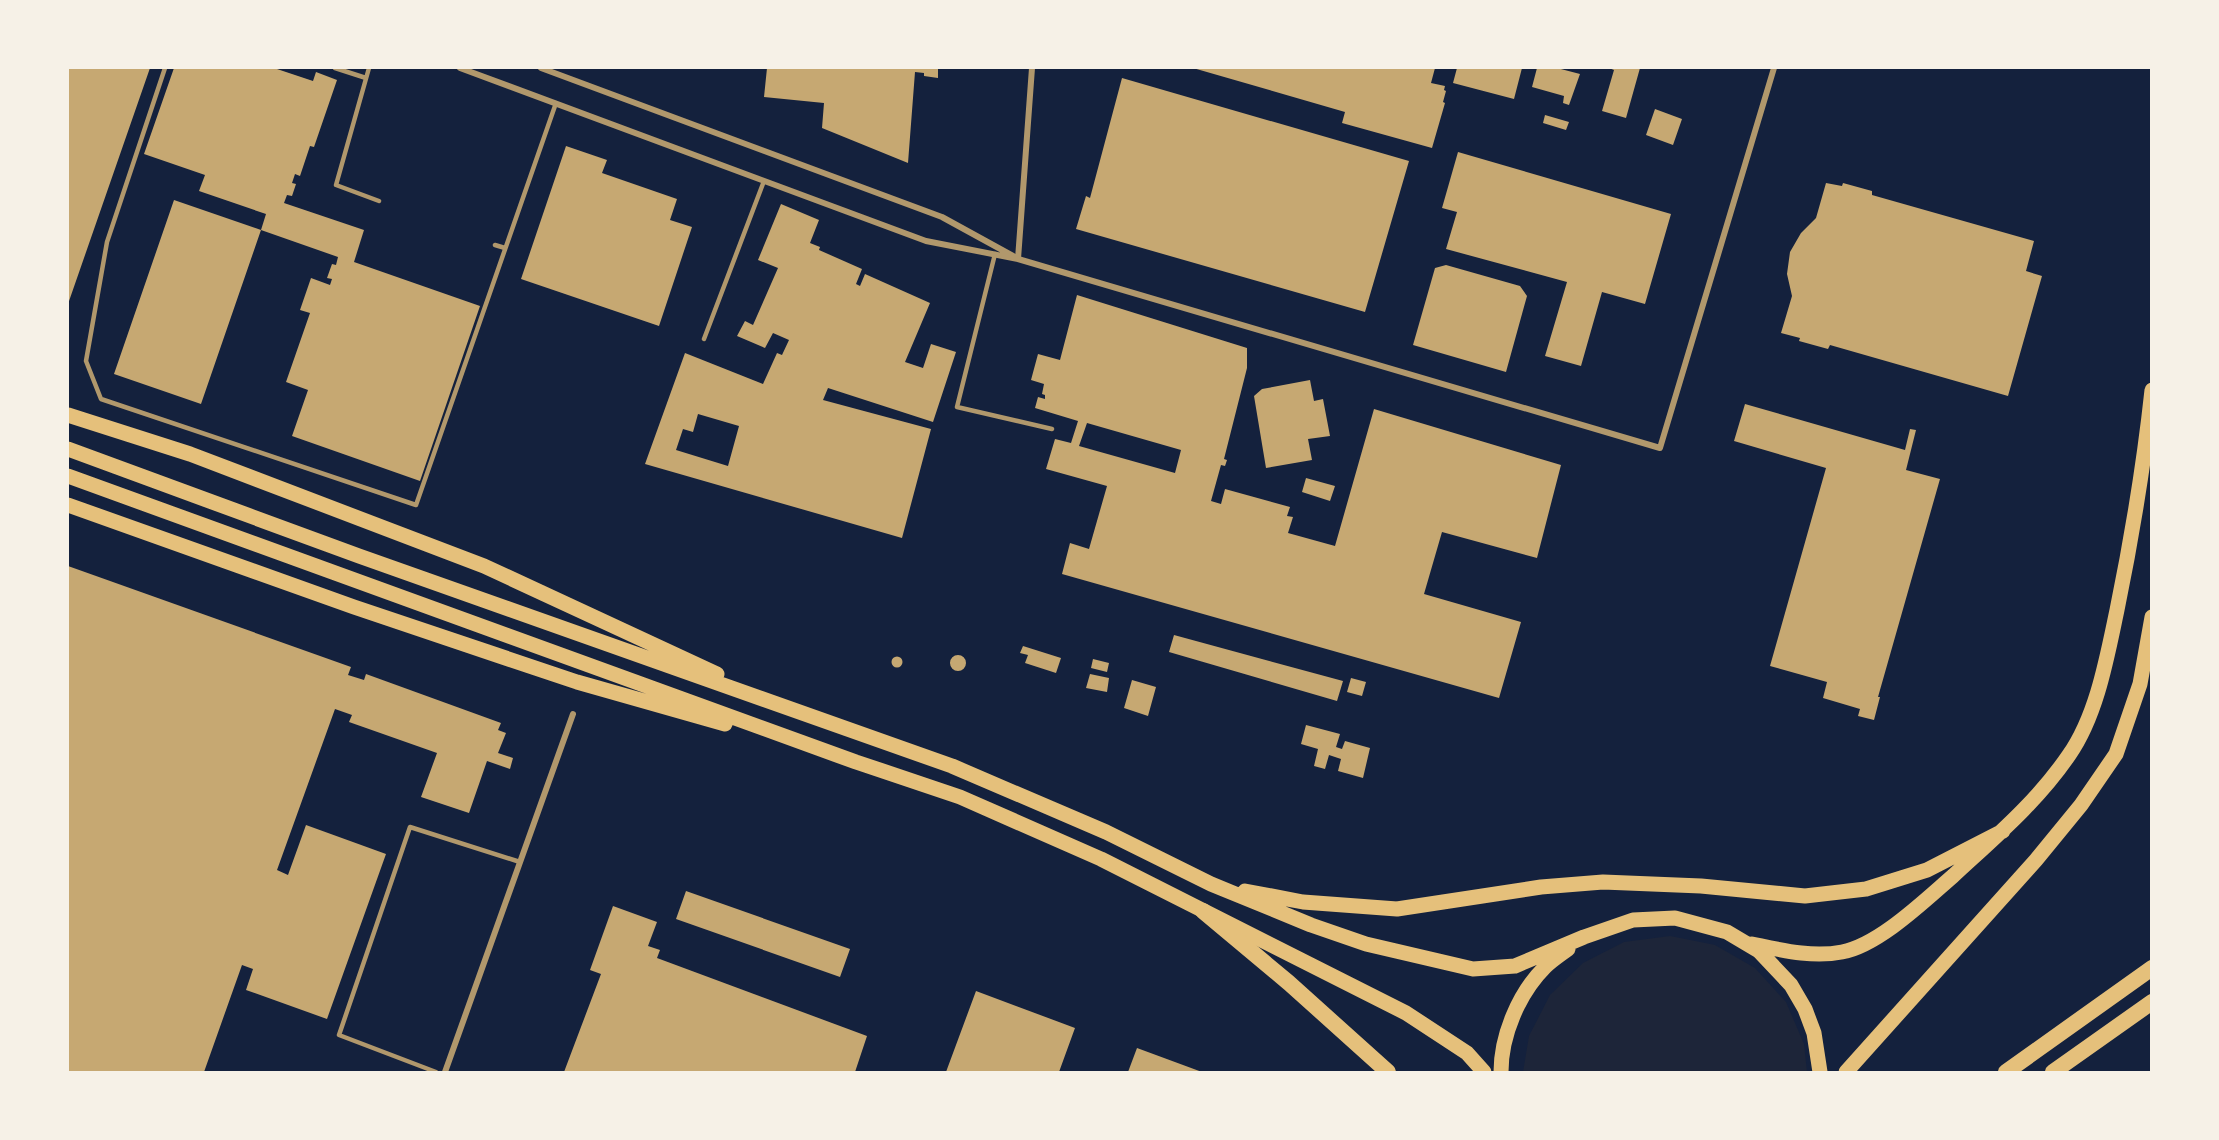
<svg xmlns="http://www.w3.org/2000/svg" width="2219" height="1140" viewBox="0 0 2219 1140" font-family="'Public Sans',sans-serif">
<rect width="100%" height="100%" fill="#14213d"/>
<path fill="#1d2539" d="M1670,936L1715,945L1755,968L1786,1002L1804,1044L1807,1072H1523L1529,1036L1550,995L1583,963L1624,942Z"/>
<path fill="#c6a872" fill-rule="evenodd" d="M68,68H150L68,304Z
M174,68H274L313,81L316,72L337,80L314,147L310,146L300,176L295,174L292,183L296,184L292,196L287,195L284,203L364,230L354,262L480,306L420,481L292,436L308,390L286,382L310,313L300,310L311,278L330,285L332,279L327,278L332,264L336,265L338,257L261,230L266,214L199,191L205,175L144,154Z
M767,68H938V78L924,76V73L915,72L908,163L822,128L824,103L764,97Z
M1193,68H1435L1431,83L1445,86L1444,90L1446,91L1443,102L1445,103L1432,148L1342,123L1345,112Z
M1457,68H1522L1514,99L1453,83Z
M1537,68H1557L1580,74L1569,105L1563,103L1564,96L1532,87Z
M1609,68H1640L1626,118L1602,111L1614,70Z
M1122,78L1409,161L1365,312L1076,229L1086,196L1090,198Z
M1655,109L1682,119L1673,145L1646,135Z
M1545,115L1569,122L1566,130L1543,123Z
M566,146L607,160L602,173L677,199L670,220L692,227L659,326L521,279Z
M1458,152L1671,214L1645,304L1602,292L1581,366L1545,356L1567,282L1446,249L1457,212L1442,208Z
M1826,183L1842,186L1843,183L1872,191V195L2034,241L2026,271L2042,276L2008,396L1830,345L1828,349L1799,341L1800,338L1781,333L1792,296L1787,274L1790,252L1801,233L1816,218Z
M174,200L261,230L201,404L114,374Z
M781,204L819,220L810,243L820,247L819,250L862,269L856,284L860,286L865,274L930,303L905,362L923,368L931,344L956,352L933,422L828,388L823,400L931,429L902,538L645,464L685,353L763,384L777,353L782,355L789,340L773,333L765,348L737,336L745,321L753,325L778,268L758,260ZM698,414L739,426L728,466L676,450L683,429L693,432Z
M1446,265L1520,286L1527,296L1506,372L1413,345L1435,268Z
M1077,295L1247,348V368L1224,459L1227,460L1225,466L1221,465L1211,501L1221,504L1225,489L1290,507L1287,516L1293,517L1288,533L1335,546L1374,409L1561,465L1537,558L1442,532L1424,594L1521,622L1499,698L1062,574L1070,543L1089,549L1107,486L1046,469L1055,439L1071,443L1078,421L1035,408L1038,397L1045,399V395L1042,394L1044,384L1031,380L1038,354L1060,360ZM1087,423L1181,450L1175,473L1079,446Z
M1310,380L1314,401L1323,399L1330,436L1308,439L1312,460L1266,468L1254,396L1262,389Z
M1745,404L1905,450L1910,429L1916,430L1906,470L1940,479L1878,697H1880L1874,720L1858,716L1860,709L1823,698L1827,682L1770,666L1826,468L1734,441Z
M1306,478L1335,486L1330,501L1302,492Z
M68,566L351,667L348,675L364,680L366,674L501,723L498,730L506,733L498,753L513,758L510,769L487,761L469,813L421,797L437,753L349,722L352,715L335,709L277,870L288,875L306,825L386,854L327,1019L246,990L253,969L242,965L204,1072H68Z
M1174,635L1343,681L1337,701L1169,652Z
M1023,646L1061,658L1056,673L1025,663L1028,655L1020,653Z
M950 663a8 8 0 1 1 16 0a8 8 0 1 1-16 0Z
M891.5 662a5.5 5.5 0 1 1 11 0a5.5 5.5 0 1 1-11 0Z
M1093,659L1109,663L1107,672L1091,668Z
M1090,674L1109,678L1107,692L1086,688Z
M1351,678L1366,682L1362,696L1347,692Z
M1132,680L1156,687L1148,716L1124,708Z
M1306,725L1340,734L1336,747L1342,749L1345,741L1370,748L1363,778L1338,771L1341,759L1329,755L1325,769L1314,766L1318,749L1301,744Z
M686,891L850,949L840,977L676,919Z
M613,906L657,922L648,946L660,950L657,958L867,1036L855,1072H564L601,974L590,970Z
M976,991L1075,1028L1059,1072H946Z
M1137,1048L1202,1072H1128Z"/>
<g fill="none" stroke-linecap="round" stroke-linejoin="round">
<path stroke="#b1986c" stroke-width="4.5" d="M165,68L107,242L86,361L101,399L416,505L556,103
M335,68L366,78
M369,68L336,185L379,201
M495,245L505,248
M995,254L957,407L1052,429
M704,339L764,181
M436,1072L339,1035L410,827L520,862"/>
<path stroke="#b1986c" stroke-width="6" d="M460,68L926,241L1018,259L1660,448L1774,68
M541,68L942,217L1013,256
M1018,259L1032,68
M445,1072L573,714"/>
<path stroke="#e5c07b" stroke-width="15" d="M68,415L190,454L484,566L717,674
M68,449L359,556L952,766L1106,832L1211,884L1311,925L1366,944L1473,969L1515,966L1584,937L1633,920L1675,918L1727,932L1759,951L1791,985L1805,1009L1814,1033L1820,1072
M68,476L856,762L960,797L1101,859L1406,1013L1467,1053L1484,1072
M68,505L354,607L577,682L725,724
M1245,891L1303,902L1397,909L1541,887L1603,882L1701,886L1805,896L1866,889L1927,870L2003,831
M1752,944C1781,950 1812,958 1842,952C1879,945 1924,901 1953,876C1994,838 2037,802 2069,755C2097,715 2107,657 2117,610C2132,537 2144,464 2152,390
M1501,1072C1501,1035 1519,993 1545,967C1552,960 1560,955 1568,949
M1846,1072L2036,860L2081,805L2116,754L2140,684L2152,617"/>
<path stroke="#e5c07b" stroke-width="16" d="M1203,911L1289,983L1388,1072
M2006,1072L2152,968
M2053,1072L2152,1002"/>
</g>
<rect width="2219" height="1140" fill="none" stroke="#f6f1e7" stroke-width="138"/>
</svg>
